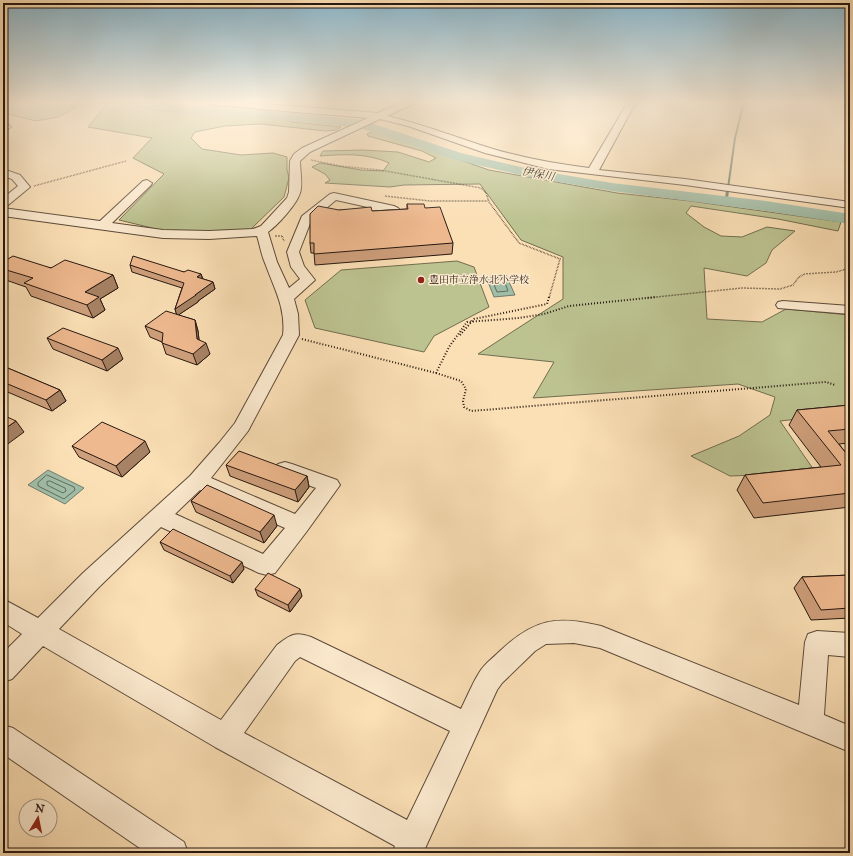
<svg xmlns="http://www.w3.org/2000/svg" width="853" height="856" viewBox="0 0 853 856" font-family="'IM FELL Great Primer','Noto Serif JP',serif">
<rect width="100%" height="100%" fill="#fbdfb5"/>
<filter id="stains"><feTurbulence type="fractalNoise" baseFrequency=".005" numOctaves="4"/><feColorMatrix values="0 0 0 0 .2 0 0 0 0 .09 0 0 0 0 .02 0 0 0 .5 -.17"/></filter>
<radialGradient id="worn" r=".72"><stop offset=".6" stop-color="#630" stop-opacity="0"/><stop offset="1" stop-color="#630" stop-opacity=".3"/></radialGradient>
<path fill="#bcc290" stroke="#726d50" d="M3,102H121L156,110L194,114L282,118L292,122L341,127L336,130L326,131L261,124L225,126L195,132L191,138L202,149L241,155L273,153L287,157V170L289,178L284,197L250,230L173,233L119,220L164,174L133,158L152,138L88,127L106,105L94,103L80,105L58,117L36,121L3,113Z
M374,131L386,134L489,170L617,193L690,201L841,222L838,231L778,219L691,206L686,213L704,227L721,236L742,237L767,227L795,231L772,250L766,263L747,276L704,268L707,319L762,322L786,309L850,315V413L780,421L816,473L730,476L691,456L739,436L770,415L775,397L738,384L533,398L554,362L478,354L563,299V257L521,240L480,184L404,185L390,187L325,183L330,180L325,174L312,167L320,163L361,170L383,171L389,163C368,153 343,154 320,156L323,151L363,150L398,152L429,162L436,158L422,151L368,136L367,134Z
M457,261L474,267L489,307L434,336L424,352L315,328L305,300L341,270Z"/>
<path fill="#a0bda7" stroke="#707b6b" d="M506,275L515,295L494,297L486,277Z
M48,470L84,488L65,504L28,485Z"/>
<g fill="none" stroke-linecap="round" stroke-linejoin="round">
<path stroke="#646a5c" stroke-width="1" d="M495,280H504L508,291L497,292L493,282Z
M47,475L74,487L75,490L64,499L38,486V483Z
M50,481L65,488L66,491L63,493L47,485V482Z"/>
<path stroke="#707b6b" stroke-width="2" d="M728,188L735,138L744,102"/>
<path stroke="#707b6b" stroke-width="3" d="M726,202L728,187"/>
<path fill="#a0bda7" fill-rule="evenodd" d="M129,102H155L190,107L262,110L362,120L461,153L529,169L612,183L766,201L850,214V224L766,211L612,191L529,177L452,159L360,128L262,118L190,115L135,105L131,104Z"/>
<defs>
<path id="minor" d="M209,102H242L378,113L403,102H414L413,104L387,116C423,124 457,138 493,149C524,158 556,164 589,168L628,102H636L599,170L685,179L850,202V208L685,185L548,169L485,153L408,126L380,119L310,152L300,161C300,171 303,184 300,193C297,204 277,226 268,232L277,262L289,288L300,279L291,267L287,252L302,216L330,194L334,193L394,206L398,208L400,210L398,212L394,214L358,217L354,216L352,213L354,210L372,208L336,200L311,221L299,252L304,266L315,280L294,299L298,314L299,335L248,431L211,478L295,514L316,488L278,474L275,469L278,464L285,462L292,464L337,480L340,485L307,531L275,573L267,575L259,573L161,527L99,587L59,629L221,720L277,645C290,635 295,631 311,637L461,709C467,697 472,684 479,673C484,664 493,658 500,651C534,619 556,615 601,626L799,705L805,642L808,634L817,631L850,633V657L828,655L824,715L850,726V752L600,648L574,643L546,644L535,651L502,683L497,690L423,853H392L395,846L215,747L43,646L12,679L3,682V653L22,634L3,622V599L38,618L83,573L190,476L219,443L235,423L283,335C286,308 274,288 265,263C261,254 260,245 257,236L209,239L163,238L3,216V208L100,221L143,181L147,180L152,183L151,185L112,223L163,230L209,231L253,229L261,226L287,198L289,192L290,161L294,154L302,148L368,118L213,105ZM200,490L285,528L263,554L175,514ZM300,657L450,731L407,820L244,733L295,661Z
M846,102H850V106L847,105Z
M3,124L9,125L11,127L3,132Z
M6,170L20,175L30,187L7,206L3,207V198L18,186L12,179L3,176V171Z
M783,301L850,306V314L778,308L776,305L778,302Z
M3,725L13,728L184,842L188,853H147L3,754Z"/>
</defs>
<use href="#minor" stroke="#5c4a39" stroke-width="2"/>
<path stroke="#271810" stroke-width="1.5" stroke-dasharray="0.5 1" stroke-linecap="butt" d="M311,160L340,166L380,170L481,188L486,193L489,202L519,243L560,259L549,298
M34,186L126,161
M385,196L430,201H488
M275,236H282L284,241
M647,298L742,288L780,289L793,285L798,278L804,274L836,272L850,268"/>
<path stroke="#271810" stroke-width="2" stroke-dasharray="1 2" stroke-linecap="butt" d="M460,335L474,319L547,304L549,297
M302,339L436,373L449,347L467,322L519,318L544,314L569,306L656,297
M436,373L461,381L466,389L463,401L464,407L471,411L826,382L835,385"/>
<use href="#minor" fill="#fceacf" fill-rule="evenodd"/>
</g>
<path fill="#ce9f7b" stroke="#271810" d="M407,204L425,208L453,243L452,254L315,265L314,253H311L310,243L339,210L372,211L407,209Z
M3,262L113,275L118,288L100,299L105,310L93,318L31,296L26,287L3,279Z
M130,265L184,272L201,274L203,279L213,282L215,289L198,301V302L178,315L195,320L198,331L199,340L210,354L197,365L166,354L162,342L150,337L145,326L177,315L175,309L182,288L132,272Z
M47,338L123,359L107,371L53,349Z
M3,366L60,390L66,401L52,411L3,390Z
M850,405V443L839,444L850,458V507L754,518L737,490L745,475L821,467L789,425L797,410Z
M72,446L150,452L122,477L79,457Z
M226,465L307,476L309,487L298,502L230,476Z
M191,501L277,526L264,543L196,512Z
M160,542L244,569L233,583L164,550Z
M850,575V618L811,620L794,588L802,577Z
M255,589L302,596L290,612L258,596Z"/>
<path fill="#a78264" stroke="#271810" d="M201,274L203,281L197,277Z
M113,275L118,288L100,299L105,310L93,318L87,305L85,292Z
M213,282L215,289L198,301V302L177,316L175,309Z
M195,320L198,331L200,348L206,343L210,354L197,365L193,354L197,339Z
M118,348L123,359L107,371L102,360Z
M60,390L66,401L52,411L46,400Z
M16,421L24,432L5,446L3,443V430Z
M145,441L150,452L122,477L116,466Z
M307,476L309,487L298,502L295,490Z
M274,515L277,526L264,543L260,532Z
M242,562L244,569L233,583L230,576Z
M300,589L302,596L290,612L288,605Z"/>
<path fill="#efb98f" stroke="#271810" d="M407,204H424L425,208L440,207L453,243L314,254V243H310V214L318,206L339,210L371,207L372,211L408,209Z
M13,256L51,268L65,260L113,275L85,292L99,297L87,305L24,283L33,278L3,269V262Z
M133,256L184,272L188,270L201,274L197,277L213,282L195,295H196L175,309L184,283L130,265Z
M166,311L195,320L197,339L206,343L193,354L162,343L163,333L145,326Z
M63,328L118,348L102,360L47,338Z
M3,366L60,390L46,400L3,382Z
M850,405V429L828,431L850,458V493L763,503L745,475L841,465L797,410Z
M3,415L16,421L3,430Z
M102,422L145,441L116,466L72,446Z
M239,451L307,476L295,490L226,465Z
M207,485L274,515L260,532L191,501Z
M173,529L242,562L230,576L160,542Z
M268,573L300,589L288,605L255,589Z
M850,575V608L821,610L802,577Z"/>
<linearGradient id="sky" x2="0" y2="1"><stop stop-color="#8bb8ce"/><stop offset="0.46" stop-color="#fdf1de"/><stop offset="1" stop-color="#fdf1de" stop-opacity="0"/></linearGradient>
<rect width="853" height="222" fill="url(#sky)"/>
<circle fill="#8f2418" stroke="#fceacf" stroke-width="1.5" cx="421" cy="280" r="4"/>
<g text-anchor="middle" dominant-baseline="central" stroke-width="3" stroke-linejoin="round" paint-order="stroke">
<g font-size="10" fill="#271810" stroke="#fceacf" text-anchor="start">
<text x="429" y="280">豊田市立浄水北小学校</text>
</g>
<g font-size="11" font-style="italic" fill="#515245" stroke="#fceacf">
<text transform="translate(538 174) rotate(11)">伊保川</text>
</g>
</g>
<rect width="853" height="856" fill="none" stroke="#fbdfb5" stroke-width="16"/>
<rect x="4" y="4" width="845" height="848" fill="none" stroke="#271810" stroke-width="2"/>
<rect x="8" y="8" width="837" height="840" fill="none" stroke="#271810"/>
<g transform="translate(38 818) rotate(10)"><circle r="19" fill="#fceacf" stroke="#a79683"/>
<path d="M0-3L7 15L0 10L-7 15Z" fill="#8f2418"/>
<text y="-6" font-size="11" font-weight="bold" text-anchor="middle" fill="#271810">N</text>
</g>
<rect width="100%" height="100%" filter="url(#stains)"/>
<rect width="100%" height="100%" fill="url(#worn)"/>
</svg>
